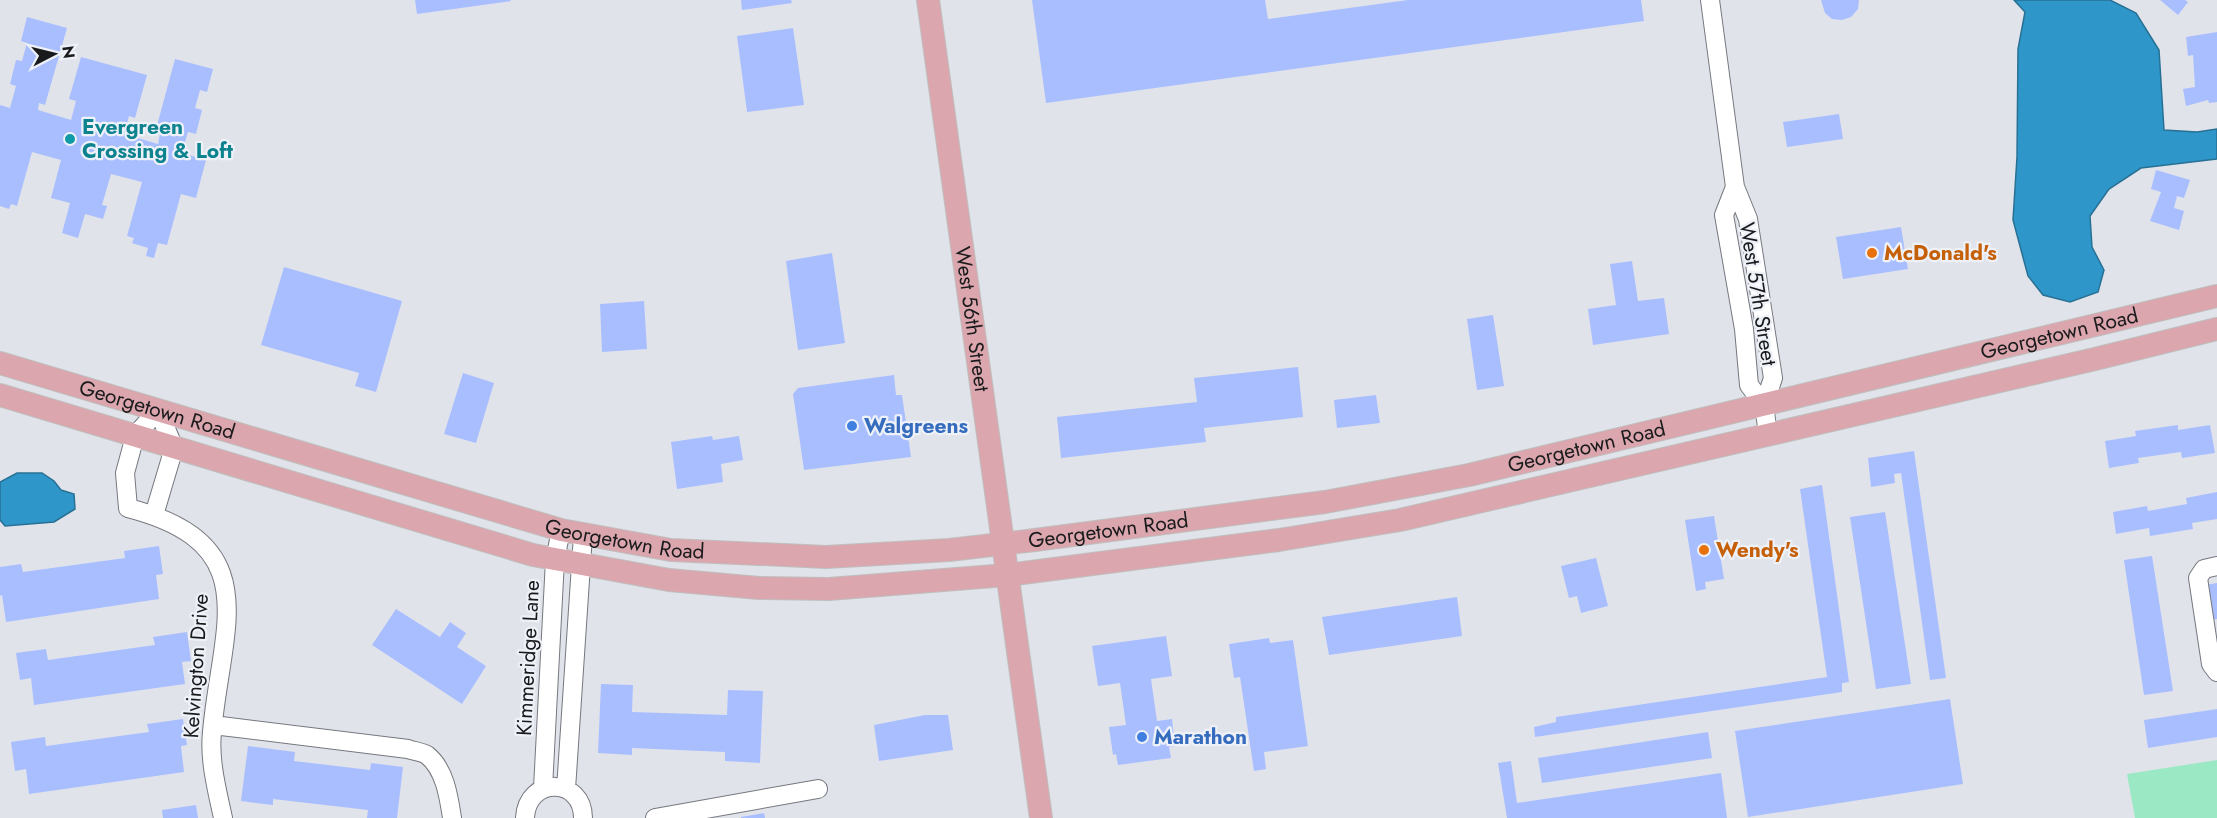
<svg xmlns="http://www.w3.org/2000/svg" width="2217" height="818" viewBox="0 0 2217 818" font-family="Jost,sans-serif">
<rect width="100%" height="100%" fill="#e1e3ea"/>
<path fill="#9be9c4" d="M2217,760V818H2135L2127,774Z"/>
<path fill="#2f96c9" stroke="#287195" stroke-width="1.5" d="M2014,0H2110L2136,13L2159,50L2164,130L2197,132L2217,129V159L2141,168L2109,189L2090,216L2092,247L2104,270L2098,292L2070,302L2043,295L2028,276L2013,220L2017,157L2018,49L2025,12Z
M17,473H42L54,481L61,490L74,494L75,509L54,522L5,526L0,520V482Z"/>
<path fill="#a9beff" d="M415,0H510L511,1L417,14Z
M741,0H791L792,3L742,10Z
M1032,0H1265L1268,19L1408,0H1641L1644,21L1046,103Z
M1821,0H1859L1858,9L1851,17L1842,20L1832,19L1825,13Z
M2160,0H2185L2188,2L2178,15Z
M27,17L67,28L45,105L39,103L38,110L71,120L76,101L69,99L81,57L147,75L135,118L129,116L124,134L158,144L160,134L155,133L175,59L213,69L207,92L200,90L195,108L202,110L196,134L188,132L182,153L206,160L196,198L181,194L167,245L158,243L154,258L146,256L148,248L132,243L134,238L127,236L142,182L111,174L102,205L107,206L103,219L85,214L78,238L62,233L70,203L51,198L61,160L32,152L17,206L11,204L9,209L0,206V105L10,108L16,86L10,84L16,60L22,61L27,43L21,41Z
M793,28L804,105L747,112L737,36Z
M2217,32V102L2209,103L2208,100L2186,106L2183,89L2195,87L2193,55L2188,56L2186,37Z
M1839,114L1843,139L1787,147L1783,122Z
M2156,170L2190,180L2184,198L2177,196L2174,208L2184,211L2179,230L2150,221L2161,192L2151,189Z
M1901,227L1908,269L1843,279L1836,237Z
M832,253L845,343L798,350L786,261Z
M1632,261L1638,301L1664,298L1669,334L1593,345L1588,309L1616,305L1610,264Z
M284,267L402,301L376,392L355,386L359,373L261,345Z
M644,301L647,349L602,352L600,304Z
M1493,315L1504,386L1477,390L1467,319Z
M1298,367L1303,417L1204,428L1206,442L1061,458L1057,417L1197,402L1194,378Z
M463,373L494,383L476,443L444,434Z
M894,375L896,395H902L911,457L804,470L793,394L798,388Z
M1376,395L1380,423L1337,428L1334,400Z
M2178,425V430L2210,425L2215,453L2182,458L2181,452L2138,458L2139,463L2109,468L2105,441L2136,436L2135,431Z
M712,436L713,440L739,436L743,460L721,464L723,482L677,489L671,442Z
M1914,451L1946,678L1930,680L1901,473L1894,474L1895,483L1871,487L1868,458Z
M1822,485L1849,682L1842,683V692L1535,737L1534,727L1556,722V717L1827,677L1800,489Z
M2217,492V519L2192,523L2193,529L2150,536L2149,528L2116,534L2113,512L2147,506L2148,511L2187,504L2186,498Z
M1885,512L1911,684L1876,689L1850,517Z
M1714,516L1724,579L1705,582L1706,589L1696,591L1685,520Z
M159,546L163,574L156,575L159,599L6,622L2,595L0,596V567L21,564L23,572L125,558L124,551Z
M2152,556L2173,691L2144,695L2124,560Z
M1596,558L1608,606L1581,613L1577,596L1569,598L1561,566Z
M2217,583V619L2211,620L2205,585Z
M1457,597L1462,636L1329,655L1322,617Z
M396,609L440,637L450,622L466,633L457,647L486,666L462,704L372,645Z
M187,632L191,661L182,662L185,684L34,705L31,678L20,680L16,653L46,649L48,660L155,645L153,637Z
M1166,636L1172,676L1151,679L1157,721L1172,719L1175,746L1169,747L1171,758L1118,765L1116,754L1113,755L1109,727L1126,725L1120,683L1098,686L1092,646Z
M1269,638L1270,643L1293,640L1308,746L1264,752L1266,769L1254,771L1240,677L1234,678L1229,644Z
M601,684L633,685L632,712L727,715L728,690L763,691L760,763L725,761V752L632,748V755L598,753Z
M1950,699L1963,784L1748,817L1735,731Z
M2217,709V737L2148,748L2144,720Z
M925,715H948L953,750L879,761L874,725Z
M183,719L187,745L181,746L184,772L29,794L26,769L15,771L11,742L45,737L46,746L149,732L147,724Z
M1708,732L1712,758L1542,783L1538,758Z
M248,746L295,752L294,761L370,770L371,763L403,767L397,818H367L368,810L273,799V805L241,801Z
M1511,761L1517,803L1721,773L1727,818H1507L1498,763Z
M196,805L198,818H163L162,810Z
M764,813L765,818H741V817Z"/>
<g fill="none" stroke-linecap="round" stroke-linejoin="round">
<defs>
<path id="minor" d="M1710,0L1735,187L1748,219L1773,378L1764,405L1768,434
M1735,187L1724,215L1744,329L1749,385L1764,405
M154,515L174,448L158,410L135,436L125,473L128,508C268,544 221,627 212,732C209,760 217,790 223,818
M2217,566L2204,569L2198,578L2211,664L2217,672
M213,725L408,749C413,751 422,752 427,755C445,769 449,798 452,818
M543,788L555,560L561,530
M566,789L583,535
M525,818C527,776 583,777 583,818
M655,818L818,789"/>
<g id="major">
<path id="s1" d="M928,0L1041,818"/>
<path id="s2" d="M0,363L561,530L671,550L826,557L949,550L1035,540L1325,502L1469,475L2217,296"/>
<path d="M0,395L533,555L669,580L759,588L829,589L1007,575L1279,540L1400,520L2095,359L2217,329"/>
</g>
</defs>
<use href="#minor" stroke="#76787f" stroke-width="20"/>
<use href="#major" stroke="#bfbfbf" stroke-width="24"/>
<use href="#minor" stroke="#fff" stroke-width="18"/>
<use href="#major" stroke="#dba6ad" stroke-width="22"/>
</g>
<circle fill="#0f9aa8" stroke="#eef1f8" stroke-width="2" cx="70" cy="139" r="6"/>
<g fill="#e8710a" stroke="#eef1f8" stroke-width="2">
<circle cx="1872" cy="253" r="6"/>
<circle cx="1704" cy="550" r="6"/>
</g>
<g fill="#3f7fe0" stroke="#eef1f8" stroke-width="2">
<circle cx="852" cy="426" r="6"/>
<circle cx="1142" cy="737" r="6"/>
</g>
<g text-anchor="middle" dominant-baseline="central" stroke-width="4.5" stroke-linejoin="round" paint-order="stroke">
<g font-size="21" font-weight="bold" fill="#0d838f" stroke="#eef1f8" text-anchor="start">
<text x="82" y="127">Evergreen<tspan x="82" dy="24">Crossing &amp; Loft</tspan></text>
</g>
<g font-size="21" font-weight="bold" fill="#c56008" stroke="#eef1f8" text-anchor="start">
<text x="1884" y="253">McDonald's</text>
<text x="1716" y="550">Wendy's</text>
</g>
<g font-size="21" fill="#191a1c" stroke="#eef1f8">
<text transform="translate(1758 294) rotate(81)">West 57th Street</text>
<text stroke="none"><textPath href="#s1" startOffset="322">West 56th Street</textPath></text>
<text stroke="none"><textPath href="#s2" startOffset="2108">Georgetown Road</textPath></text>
<text stroke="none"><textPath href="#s2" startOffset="164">Georgetown Road</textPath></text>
<text stroke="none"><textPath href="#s2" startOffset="1622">Georgetown Road</textPath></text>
<text stroke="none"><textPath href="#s2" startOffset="1136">Georgetown Road</textPath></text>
<text stroke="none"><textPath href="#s2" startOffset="650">Georgetown Road</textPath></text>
<text transform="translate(528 658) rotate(-87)">Kimmeridge Lane</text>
<text transform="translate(196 666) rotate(-86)">Kelvington Drive</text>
</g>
<g font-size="21" font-weight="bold" fill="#366cbe" stroke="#eef1f8" text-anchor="start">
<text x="864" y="426">Walgreens</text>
<text x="1154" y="737">Marathon</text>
</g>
</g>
<g transform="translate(54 54) rotate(83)" stroke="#eef1f8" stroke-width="4.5" paint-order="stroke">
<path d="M0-4.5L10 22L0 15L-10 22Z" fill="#191a1c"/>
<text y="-9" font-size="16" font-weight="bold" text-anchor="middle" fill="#191a1c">N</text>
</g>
</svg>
